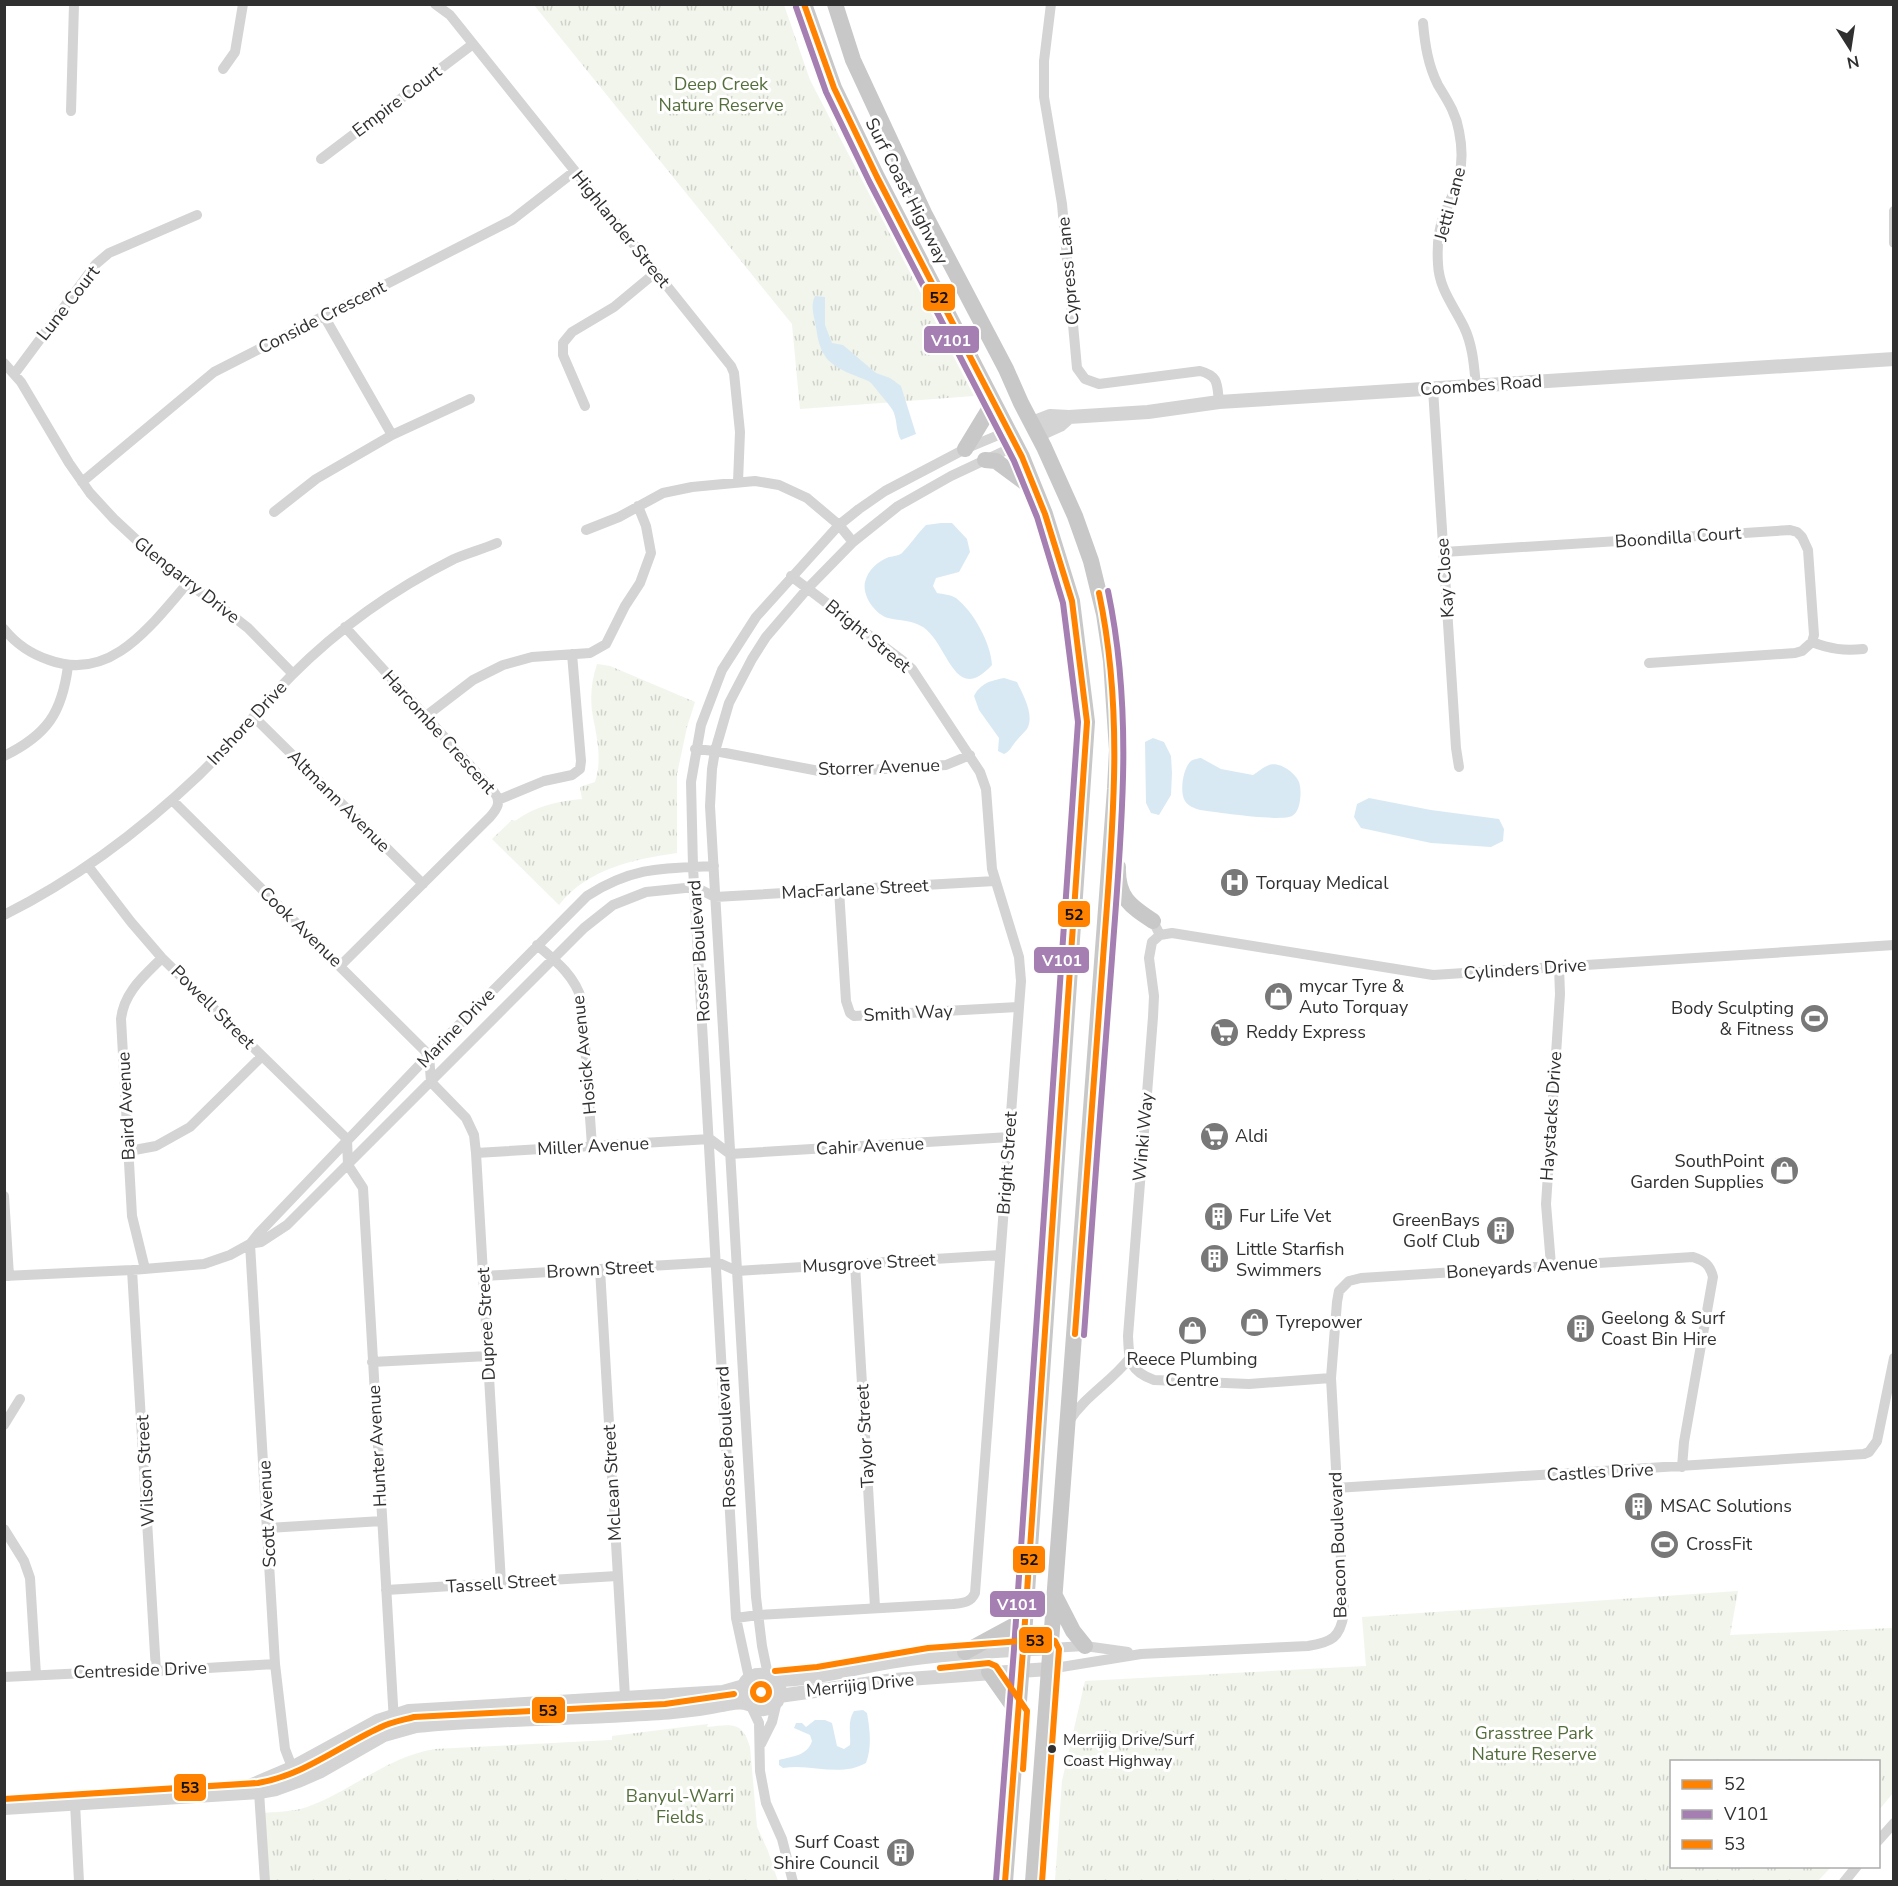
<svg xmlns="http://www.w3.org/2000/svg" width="1898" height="1886" viewBox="0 0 1898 1886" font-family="'Nunito Sans',sans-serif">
<defs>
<pattern id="park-tufts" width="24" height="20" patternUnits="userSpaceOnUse" patternTransform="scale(1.5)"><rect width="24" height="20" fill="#f1f5ec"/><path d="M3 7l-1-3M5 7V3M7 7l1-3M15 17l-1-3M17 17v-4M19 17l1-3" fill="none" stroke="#cfd2cb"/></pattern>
</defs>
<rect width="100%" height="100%" fill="#fff"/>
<path fill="url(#park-tufts)" d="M534,5H784L810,80L974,396L800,409L792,324Z
M597,664L610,666L695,702L687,727L677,774V853C634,859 587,869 559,905L492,839L512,820L515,821C536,806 557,801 582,799L580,787L595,782C603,759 596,734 592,711C590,695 592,679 597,664Z
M1738,1591L1730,1635L1893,1628V1793L1879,1810L1878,1762H1672V1866L1831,1867L1818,1881H1055L1062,1781L1085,1681L1366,1666L1362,1617Z
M708,1724L707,1727C731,1725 742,1720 750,1747L757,1827L768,1851L778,1881H266L260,1813C276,1812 292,1812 307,1807C352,1791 386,1757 435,1749L612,1740V1736Z"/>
<path fill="#d9e9f3" d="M815,296L825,297V325L832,343L843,345L876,373L890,378L901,386L916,434L901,440C895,430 898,419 892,409C891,407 875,388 872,384C869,380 862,379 856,376C828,365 820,357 816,327C814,315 810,307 815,296Z
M941,523H952L967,539L970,552L959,572L936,578L933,586L937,593C943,594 951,595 956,598C973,611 991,643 992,665C954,706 949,645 923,627C911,620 901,621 888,618C875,614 862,596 865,582C868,570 878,561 889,557C894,556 898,556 902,553C910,545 917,534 926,525Z
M1004,678L1017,682C1023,695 1035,715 1027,729C1024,733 1020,736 1017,740C1012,745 1011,751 1004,754L998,751L999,738L979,710L974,696C981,683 990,681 1004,678Z
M1153,738L1164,742L1171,756L1172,773L1171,795L1159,815L1151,813L1146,803L1145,742Z
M1201,758L1221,769L1253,775C1258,772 1263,767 1269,765C1279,761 1295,772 1299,782C1302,790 1301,812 1292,816C1281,822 1216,812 1200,810C1194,808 1187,806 1184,799C1180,790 1183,768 1191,761C1192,760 1199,758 1201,758Z
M1369,798L1431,810L1499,819L1504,829L1503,841L1491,847L1431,843L1361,828L1354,817L1357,804Z
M863,1710L867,1713C870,1730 872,1747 866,1763C839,1778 811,1763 783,1768L779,1765V1760C793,1756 807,1756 812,1741L810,1735L794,1728L796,1723H802L806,1727L815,1720H825L832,1723L837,1746L844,1749L850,1745C851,1732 847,1722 854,1711Z"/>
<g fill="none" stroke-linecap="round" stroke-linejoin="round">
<path stroke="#d4d4d4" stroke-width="10" d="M435,4L450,15L731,366L734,373L740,432L738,482
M1051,4L1044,61V97L1062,204L1077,368L1085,379L1099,384L1200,371C1219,376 1217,384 1219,402
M1423,23C1425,45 1428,65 1438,85C1447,100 1456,113 1459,131C1462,146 1463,161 1459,176C1456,190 1449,202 1444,215C1438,230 1437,248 1438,264C1439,289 1454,306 1464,327C1473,346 1474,366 1476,386
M223,69L235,52L243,4
M71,111L74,4
M321,159L473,44
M1894,211V243
M324,316L392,435L470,399
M4,363L21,382L69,463L90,493L114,519L171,572L216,603L248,628L293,674
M15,373L96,264L109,253L197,215
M1433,389L1456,748L1459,767
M585,406L563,355V343L572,332L614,307L655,273
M82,482L214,372L512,220L575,171
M274,512L316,479L392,435
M586,530L619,517L663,493L692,487L755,481L779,485L807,498L839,525L853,542
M1444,552L1790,530L1797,532L1802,537L1808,550L1814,635L1812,642
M4,629C16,644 31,654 49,660C111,683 151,625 187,584
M1649,663L1795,653L1802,651L1812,642C1830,649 1844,651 1863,649
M426,716L473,680L503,665L532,657L590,653L606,644L625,606L640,583L651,553L646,526L638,506
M254,717L423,884
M695,749L715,751L819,771L836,772L946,765L970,755
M4,756C47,735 62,713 68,666
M172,800L429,1055L431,1082L466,1118L474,1135L476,1153L501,1583
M498,800L544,781L572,775L580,769L581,761L572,654
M88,866L131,922L162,958L347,1139L348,1165L363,1188L394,1722
M839,890L846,1001L850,1013L854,1016L1019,1007
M4,915C76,879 141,830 199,775C232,743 260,708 292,675C339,628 394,589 454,559C468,553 483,549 497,543
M1153,921L1160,935L1152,942L1149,958L1154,996L1153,1017L1128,1336C1129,1360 1129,1371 1154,1380L1249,1384L1331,1378
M1160,935L1172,933L1433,975L1894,945
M537,945C556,961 575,976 582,1001L592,1146
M340,966L490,817C497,809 502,802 494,792L345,627
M129,1151L156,1146L190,1127L262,1056
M476,1153L710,1139L730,1154L1010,1137
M4,1196L9,1276
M250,1244L258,1234L429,1055L587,896C632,867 662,868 714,866
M250,1244L275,1664L285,1749L295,1775
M855,1264L875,1607
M1551,1265L1546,1204L1560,994L1559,967
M145,1269L132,1216L121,1019C124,992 144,976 162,958
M600,1269L625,1697
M132,1270L156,1671
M4,1276L132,1270L204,1264L230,1255L250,1244L261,1242L287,1225L584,928L613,905L646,892L695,887L715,897L995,881
M483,1276L717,1262L737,1271L1000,1255
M372,1362L488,1356
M1069,1421C1085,1396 1111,1382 1129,1359
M4,1425L20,1399
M1336,1488L1864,1454L1869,1452L1877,1441L1894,1358
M268,1528L382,1521
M4,1529L24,1561L30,1578L36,1675
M386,1590L617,1576
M736,1618L758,1615L953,1604C962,1603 971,1603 975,1593L1019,1007L1021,981L1019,957L992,869L986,789L980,772L912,669L903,661L791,576
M1050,1648L1085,1646L1128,1652
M1049,1669L1141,1654L1308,1646C1332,1642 1340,1638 1344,1613L1331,1378L1337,1302L1339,1291L1349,1281L1361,1278L1693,1257C1705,1261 1710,1265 1713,1277L1684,1442L1682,1467
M768,1675L762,1646L756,1597L710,806L712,769L715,751L729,703L752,659L766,637L808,588L853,542L898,506L951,476L1015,446
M4,1677L106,1672L156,1671L275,1664
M749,1678L736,1618L693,867L691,782L701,725L722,670L756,617L839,525L859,509L885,491L965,449L1008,431
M751,1706L759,1723L760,1771L766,1803L782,1839L793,1882
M761,1744L772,1722L777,1701
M259,1792L265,1882
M75,1803L79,1882
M1878,1841L1894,1823
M1844,1882L1857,1866"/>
<path stroke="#d4d4d4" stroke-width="14" d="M1032,423L1050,416L1069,417L1148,412L1219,402L1894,359
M1038,435L1060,425L1069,417
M775,1680C813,1680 852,1668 889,1662C943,1653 996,1651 1050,1648
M779,1696L894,1680L1049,1669
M245,1788L292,1768L378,1721L409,1711L723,1692L744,1686
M4,1808L259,1792L276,1789L298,1781L321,1771L384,1735L416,1726C480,1720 544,1719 608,1716C646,1714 685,1713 722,1705C729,1704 738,1701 745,1703C758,1705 761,1717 777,1701C792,1667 730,1665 746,1702"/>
<path stroke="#c8c8c8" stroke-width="16" d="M804,4L834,88L877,177L1022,457L1045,514L1072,601L1087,722L1023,1650L1005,1882
M835,4L853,60L925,215L1006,369L1021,403L1044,447L1075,516L1091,561L1104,614L1111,661L1117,750L1115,789L1033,1882
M965,449L993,403
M985,460L996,461L1035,490
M1118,867C1117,897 1130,906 1153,921
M1055,1596L1073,1631L1085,1646
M965,1652L1024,1620
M989,1672L1018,1713"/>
<defs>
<path id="bus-1" d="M804,4L834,88L877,177L1022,457L1045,514L1072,601L1087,722L1023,1650L1005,1882
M1075,1334C1084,1209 1093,1084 1103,959C1112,835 1125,716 1099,593"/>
<path id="bus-2" d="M796,7L826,92L869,181L1014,461L1037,517L1063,603L1078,722L1014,1649L996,1881
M1084,1335C1093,1209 1102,1084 1112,958C1121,834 1134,715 1108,591"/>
<path id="bus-3" d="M940,1668L989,1663L996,1666L1027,1711L1023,1769
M775,1671L817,1667L928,1648L1050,1639L1055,1641L1059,1649L1042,1882
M753 1692a8 8 0 1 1 16 0a8 8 0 1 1-16 0Z
M4,1799L258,1783C304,1775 338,1747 379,1728C390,1722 403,1720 414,1717L665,1704L734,1694"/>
</defs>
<use href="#bus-1" stroke="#fff" stroke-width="10"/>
<use href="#bus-2" stroke="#fff" stroke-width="10"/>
<use href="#bus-3" stroke="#fff" stroke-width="10"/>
<use href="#bus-1" stroke="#ff8200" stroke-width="6"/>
<use href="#bus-2" stroke="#a57fb2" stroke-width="6"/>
<use href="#bus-3" stroke="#ff8200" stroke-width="6"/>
</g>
<defs>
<symbol id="hospital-disc" viewBox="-11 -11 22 22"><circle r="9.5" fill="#787878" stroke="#fff"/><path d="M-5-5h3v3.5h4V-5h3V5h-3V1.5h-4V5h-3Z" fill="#fff"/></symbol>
<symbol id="shop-disc" viewBox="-11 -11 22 22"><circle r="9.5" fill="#787878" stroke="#fff"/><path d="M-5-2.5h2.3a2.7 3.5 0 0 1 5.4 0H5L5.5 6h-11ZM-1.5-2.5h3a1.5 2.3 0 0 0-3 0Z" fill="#fff"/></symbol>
<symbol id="stadium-disc" viewBox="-11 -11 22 22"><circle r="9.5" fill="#787878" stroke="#fff"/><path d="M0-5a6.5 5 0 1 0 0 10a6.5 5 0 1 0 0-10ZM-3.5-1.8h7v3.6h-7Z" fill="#fff"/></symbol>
<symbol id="supermarket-disc" viewBox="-11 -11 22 22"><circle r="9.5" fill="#787878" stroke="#fff"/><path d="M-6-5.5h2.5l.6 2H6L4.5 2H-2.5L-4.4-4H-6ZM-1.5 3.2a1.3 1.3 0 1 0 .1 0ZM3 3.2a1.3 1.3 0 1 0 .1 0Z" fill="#fff"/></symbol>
<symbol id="building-disc" viewBox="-11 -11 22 22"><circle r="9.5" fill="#787878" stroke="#fff"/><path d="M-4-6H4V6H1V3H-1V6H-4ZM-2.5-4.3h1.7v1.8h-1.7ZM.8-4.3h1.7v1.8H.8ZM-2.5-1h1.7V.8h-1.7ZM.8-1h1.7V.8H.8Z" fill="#fff"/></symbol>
</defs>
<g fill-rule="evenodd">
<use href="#hospital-disc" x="1218" y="866" width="33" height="33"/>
<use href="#shop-disc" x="1262" y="980" width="33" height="33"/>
<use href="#stadium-disc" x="1798" y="1002" width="33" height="33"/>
<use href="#supermarket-disc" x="1208" y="1016" width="33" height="33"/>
<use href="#supermarket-disc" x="1198" y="1120" width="33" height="33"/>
<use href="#shop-disc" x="1768" y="1154" width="33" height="33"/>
<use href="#building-disc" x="1202" y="1200" width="33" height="33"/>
<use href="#building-disc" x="1484" y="1214" width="33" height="33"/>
<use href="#building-disc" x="1198" y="1242" width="33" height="33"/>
<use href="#shop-disc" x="1238" y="1306" width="33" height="33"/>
<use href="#building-disc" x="1564" y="1312" width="33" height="33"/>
<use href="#shop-disc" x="1176" y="1314" width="33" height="33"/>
<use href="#building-disc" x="1622" y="1490" width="33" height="33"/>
<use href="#stadium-disc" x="1648" y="1528" width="33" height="33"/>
<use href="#building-disc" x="884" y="1836" width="33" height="33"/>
</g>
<circle fill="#303030" stroke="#fff" stroke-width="2" cx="1052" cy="1749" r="5"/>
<g text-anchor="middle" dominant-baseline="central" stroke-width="6" stroke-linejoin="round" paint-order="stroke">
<g font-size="16" fill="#303030" stroke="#fff" text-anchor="start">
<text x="1063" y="1740">Merrijig Drive/Surf<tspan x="1063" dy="21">Coast Highway</tspan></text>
</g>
<g font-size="18" fill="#546e3b" stroke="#fff">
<text x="721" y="84">Deep Creek<tspan x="721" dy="21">Nature Reserve</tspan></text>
<text x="1534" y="1733">Grasstree Park<tspan x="1534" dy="21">Nature Reserve</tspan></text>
<text x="680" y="1796">Banyul-Warri<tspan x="680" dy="21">Fields</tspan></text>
</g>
<g font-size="18" fill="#303030" stroke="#fff">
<text transform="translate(397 101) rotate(-37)">Empire Court</text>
<text transform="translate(907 191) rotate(63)">Surf Coast Highway</text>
<text transform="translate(1450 204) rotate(-75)">Jetti Lane</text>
<text transform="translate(621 229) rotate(51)">Highlander Street</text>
<text transform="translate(1068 271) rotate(-95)">Cypress Lane</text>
<text transform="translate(68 303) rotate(-52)">Lune Court</text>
<text transform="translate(322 317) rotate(-27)">Conside Crescent</text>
<text transform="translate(1481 385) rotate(-4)">Coombes Road</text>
<text transform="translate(1678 537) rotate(-4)">Boondilla Court</text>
<text transform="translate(1445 578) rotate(-94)">Kay Close</text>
<text transform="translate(187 580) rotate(38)">Glengarry Drive</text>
<text transform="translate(868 636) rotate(39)">Bright Street</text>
<text transform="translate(247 723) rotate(-47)">Inshore Drive</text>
<text transform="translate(439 732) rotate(48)">Harcombe Crescent</text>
<text transform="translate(879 767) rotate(-2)">Storrer Avenue</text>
<text transform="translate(339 801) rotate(45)">Altmann Avenue</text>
<text transform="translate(855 889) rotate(-3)">MacFarlane Street</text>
<text transform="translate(301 927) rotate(44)">Cook Avenue</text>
<text transform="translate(699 951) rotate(-94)">Rosser Boulevard</text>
<text transform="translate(1525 969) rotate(-4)">Cylinders Drive</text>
<text transform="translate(213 1007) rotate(45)">Powell Street</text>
<text transform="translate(908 1013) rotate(-3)">Smith Way</text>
<text transform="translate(456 1028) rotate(-46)">Marine Drive</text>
<text transform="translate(584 1055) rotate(-96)">Hosick Avenue</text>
<text transform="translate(126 1106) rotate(-93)">Baird Avenue</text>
<text transform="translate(1551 1116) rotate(-86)">Haystacks Drive</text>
<text transform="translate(1143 1137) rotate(-85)">Winki Way</text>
<text transform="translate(593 1146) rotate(-3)">Miller Avenue</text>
<text transform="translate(870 1146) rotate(-3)">Cahir Avenue</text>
<text transform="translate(1007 1163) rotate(-86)">Bright Street</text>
<text transform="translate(869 1263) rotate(-3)">Musgrove Street</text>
<text transform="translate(1522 1267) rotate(-4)">Boneyards Avenue</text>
<text transform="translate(600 1269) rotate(-3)">Brown Street</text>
<text transform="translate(486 1324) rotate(-93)">Dupree Street</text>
<text transform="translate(865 1436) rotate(-93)">Taylor Street</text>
<text transform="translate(726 1437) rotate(-93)">Rosser Boulevard</text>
<text transform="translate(377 1446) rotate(-93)">Hunter Avenue</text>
<text transform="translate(145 1471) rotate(-93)">Wilson Street</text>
<text transform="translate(1600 1472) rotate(-3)">Castles Drive</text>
<text transform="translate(612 1483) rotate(-93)">McLean Street</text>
<text transform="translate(267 1514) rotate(-93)">Scott Avenue</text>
<text transform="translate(1338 1545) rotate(-92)">Beacon Boulevard</text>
<text transform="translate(501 1583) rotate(-4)">Tassell Street</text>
<text transform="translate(140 1670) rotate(-2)">Centreside Drive</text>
<text transform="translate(860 1685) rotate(-6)">Merrijig Drive</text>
</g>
<g font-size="18" fill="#303030" stroke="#fff" text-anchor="start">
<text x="1256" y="883">Torquay Medical</text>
<text x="1299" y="986">mycar Tyre &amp;<tspan x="1299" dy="21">Auto Torquay</tspan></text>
<text x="1794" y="1008" text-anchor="end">Body Sculpting<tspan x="1794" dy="21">&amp; Fitness</tspan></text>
<text x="1246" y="1032">Reddy Express</text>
<text x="1235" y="1136">Aldi</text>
<text x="1764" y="1161" text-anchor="end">SouthPoint<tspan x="1764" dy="21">Garden Supplies</tspan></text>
<text x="1239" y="1216">Fur Life Vet</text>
<text x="1480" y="1220" text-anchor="end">GreenBays<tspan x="1480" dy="21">Golf Club</tspan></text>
<text x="1236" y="1249">Little Starfish<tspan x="1236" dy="21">Swimmers</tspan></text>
<text x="1601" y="1318">Geelong &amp; Surf<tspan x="1601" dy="21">Coast Bin Hire</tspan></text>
<text x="1276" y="1322">Tyrepower</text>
<text x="1192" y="1359" text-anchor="middle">Reece Plumbing<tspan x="1192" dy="21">Centre</tspan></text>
<text x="1660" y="1506">MSAC Solutions</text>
<text x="1686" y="1544">CrossFit</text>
<text x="879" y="1842" text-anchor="end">Surf Coast<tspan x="879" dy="21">Shire Council</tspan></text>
</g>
</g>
<g stroke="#fff" stroke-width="2">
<rect x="922" y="283" width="34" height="29" rx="6" fill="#ff8200"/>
<rect x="923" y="325" width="57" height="29" rx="6" fill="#a57fb2"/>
<rect x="1057" y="900" width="34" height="28" rx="6" fill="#ff8200"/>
<rect x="1033" y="946" width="57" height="28" rx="6" fill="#a57fb2"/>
<rect x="1012" y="1545" width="34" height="29" rx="6" fill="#ff8200"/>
<rect x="989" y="1590" width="57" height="28" rx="6" fill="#a57fb2"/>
<rect x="1018" y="1626" width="35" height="28" rx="6" fill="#ff8200"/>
<rect x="531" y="1696" width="35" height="28" rx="6" fill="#ff8200"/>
<rect x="173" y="1773" width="34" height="29" rx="6" fill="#ff8200"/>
</g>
<g font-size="16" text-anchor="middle" font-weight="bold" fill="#fff">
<text x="951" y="346">V101</text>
<text x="1062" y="966">V101</text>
<text x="1017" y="1610">V101</text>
</g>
<g font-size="16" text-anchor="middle" font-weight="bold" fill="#111">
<text x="939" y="303">52</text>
<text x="1074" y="920">52</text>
<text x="1029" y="1565">52</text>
<text x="1035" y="1646">53</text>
<text x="548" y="1716">53</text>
<text x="190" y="1793">53</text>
</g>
<rect width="1898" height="1886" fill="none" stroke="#303030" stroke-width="12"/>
<rect x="1670" y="1760" width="210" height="108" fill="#ffffff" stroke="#acacac" stroke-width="1.5"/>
<rect x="1682" y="1780" width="30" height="9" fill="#ff8200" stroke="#acacac" stroke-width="1.5"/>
<text x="1724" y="1790" font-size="18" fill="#303030">52</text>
<rect x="1682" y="1810" width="30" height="9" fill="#a57fb2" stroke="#acacac" stroke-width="1.5"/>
<text x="1724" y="1820" font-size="18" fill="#303030">V101</text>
<rect x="1682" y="1840" width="30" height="9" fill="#ff8200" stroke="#acacac" stroke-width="1.5"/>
<text x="1724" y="1850" font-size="18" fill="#303030">53</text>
<g transform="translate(1850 48) rotate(168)" stroke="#ffffff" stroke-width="4.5" paint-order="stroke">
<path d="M0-4.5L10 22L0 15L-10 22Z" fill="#303030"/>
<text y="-9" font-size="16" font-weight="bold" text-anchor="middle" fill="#303030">N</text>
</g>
</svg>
